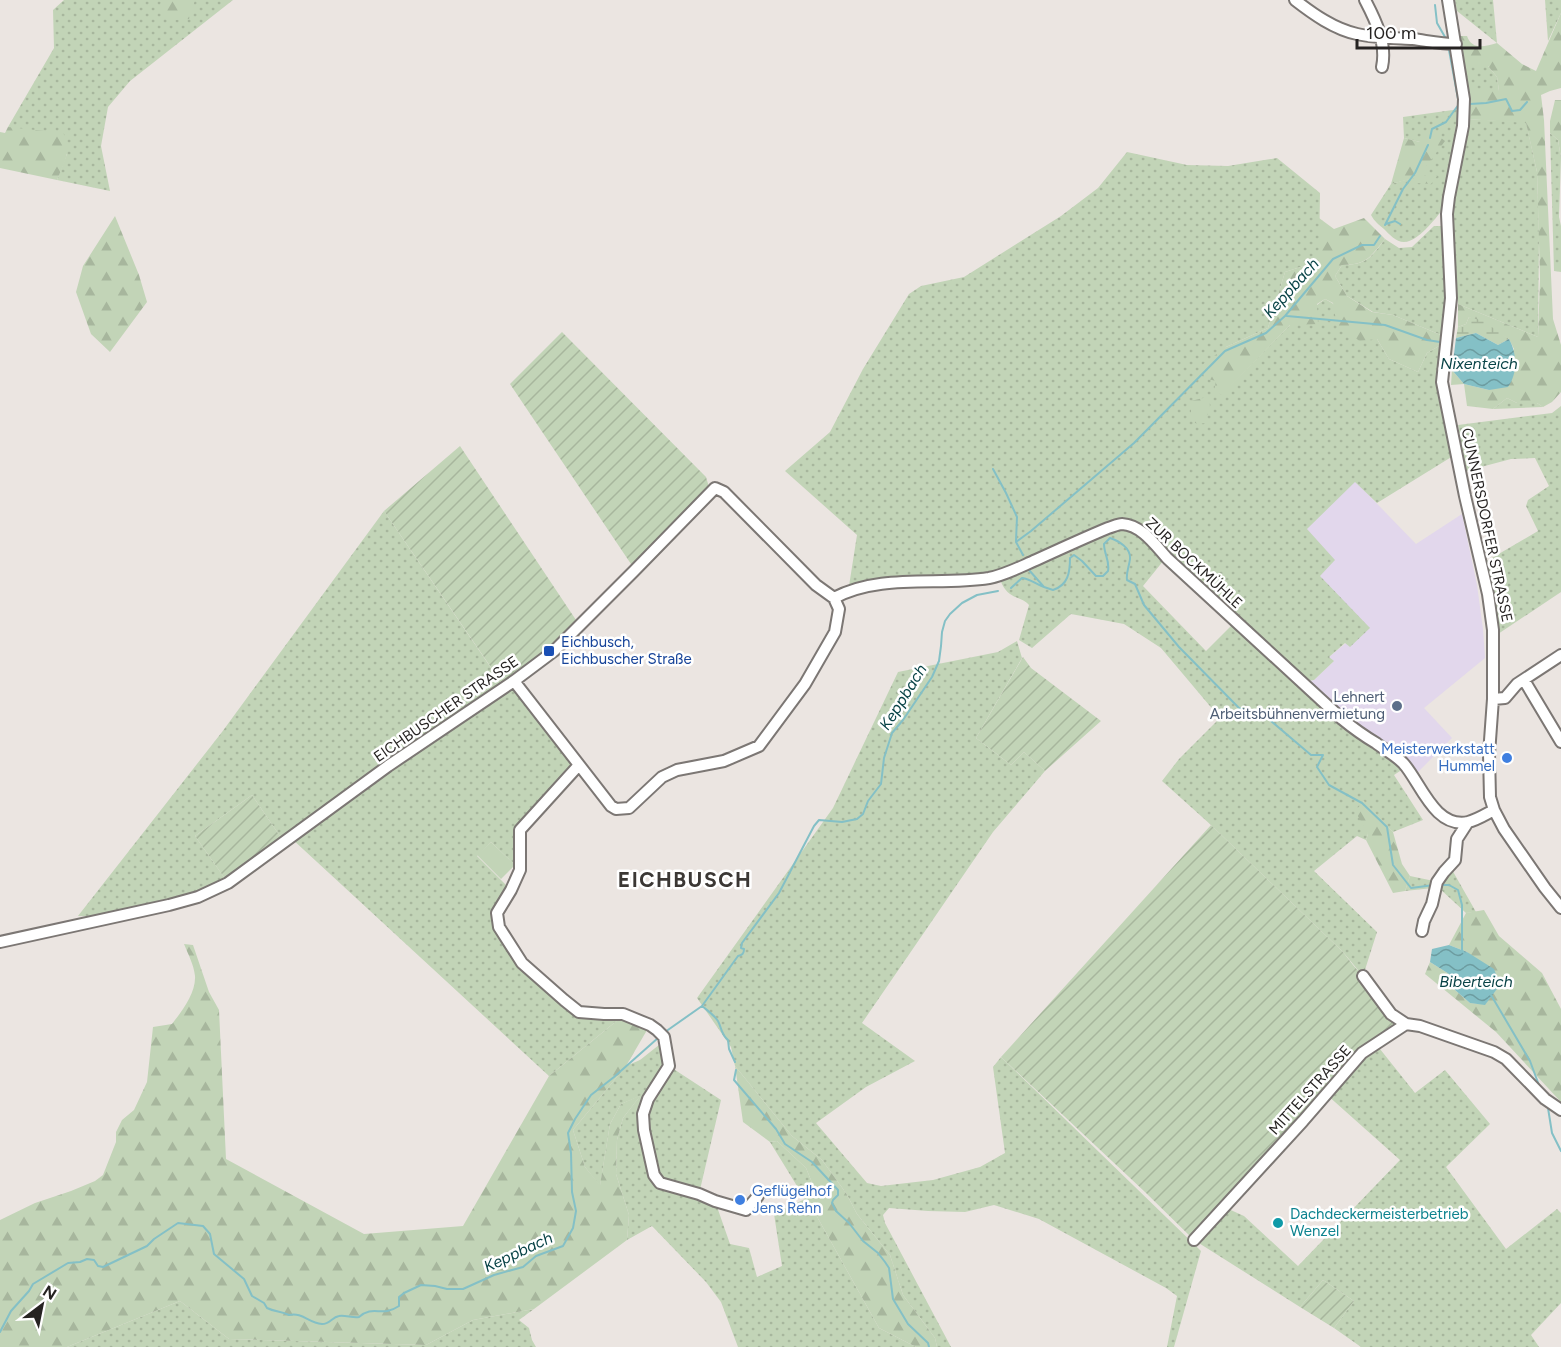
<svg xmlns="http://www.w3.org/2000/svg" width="1561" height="1347" viewBox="0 0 1561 1347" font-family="Figtree,sans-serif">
<defs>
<pattern id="grass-dots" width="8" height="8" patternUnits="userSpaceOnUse" patternTransform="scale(1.5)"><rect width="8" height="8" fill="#c2d4b7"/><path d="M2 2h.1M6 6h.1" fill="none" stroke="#a7b69d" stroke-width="1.8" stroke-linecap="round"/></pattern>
<pattern id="forest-firs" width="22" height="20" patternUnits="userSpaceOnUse" patternTransform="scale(1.5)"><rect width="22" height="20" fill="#c2d4b7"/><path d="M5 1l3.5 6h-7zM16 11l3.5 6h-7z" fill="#a7b69d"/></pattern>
<pattern id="wetland-marsh" width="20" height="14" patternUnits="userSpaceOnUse" patternTransform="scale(1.5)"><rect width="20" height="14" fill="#c2d4b7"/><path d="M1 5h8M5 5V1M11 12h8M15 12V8" fill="none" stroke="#a7b69d"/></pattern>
<pattern id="garden-furrows" width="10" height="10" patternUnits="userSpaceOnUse" patternTransform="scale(1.5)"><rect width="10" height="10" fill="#c2d4b7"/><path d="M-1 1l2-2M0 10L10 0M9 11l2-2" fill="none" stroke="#a7b69d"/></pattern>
<pattern id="water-waves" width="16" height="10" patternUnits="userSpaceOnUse" patternTransform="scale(1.5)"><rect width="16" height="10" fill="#84c0c6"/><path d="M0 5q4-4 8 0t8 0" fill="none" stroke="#6c9ca0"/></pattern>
</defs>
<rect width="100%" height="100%" fill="#ebe5e1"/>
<path fill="#e2d7ec" d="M1355,481L1416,544L1462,514L1477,585L1483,629L1485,658L1424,708L1452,738L1416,774L1308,681L1314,680L1333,662L1329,657L1346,643L1350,647L1320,576L1306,529Z"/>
<path fill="url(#grass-dots)" d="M64,0H233L130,81L108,107L101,146L110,191L57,180L67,154L8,127L54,48L53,10Z
M1455,0H1493L1497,43L1457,11Z
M1545,0H1561V13L1548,41Z
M1470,66H1488L1497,77L1499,91H1468L1465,76Z
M1460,109L1459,128L1443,209C1435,219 1418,242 1404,242C1396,242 1389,234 1384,229C1379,225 1374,221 1371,215L1391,184L1419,176L1420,142L1404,138L1403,117Z
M1467,119L1526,122L1537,172L1539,235L1538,337L1458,304L1452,232L1453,197Z
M1550,133L1558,140L1561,158L1559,217L1561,226V272L1554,271Z
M1127,152L1187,165L1228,166L1277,158L1320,193L1319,261L1285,272L1268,328L1226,347L1216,380L1222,394L1290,325L1325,299L1332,303L1377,339L1389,359L1418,372L1427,353L1439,346L1438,381L1453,456L1377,503L1355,482L1307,529L1335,560L1320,576L1370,628L1350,647L1345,643L1329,657L1334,661L1314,680L1308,681L1176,565L1149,531L1140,523L1126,522L1141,536L1164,560L1143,586L1206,651L1233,624L1394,759L1403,769L1394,775L1423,820L1393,832L1363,801L1368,834L1366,840L1357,836L1314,871L1377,932L1363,976L1343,952L1211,825L1162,781L1179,759L1220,718L1161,648L1124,624L1071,614L1032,648L1019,640L1029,605C1024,599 1017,599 1010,594C1003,589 1000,580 997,571L970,577L849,586L857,535L785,471L830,432L863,369L909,294L921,286L964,277L1061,216L1098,188Z
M1434,226H1441L1443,230L1447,295L1441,335L1393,315L1373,312L1347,296L1335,276L1342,265C1367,265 1371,257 1385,239L1399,248L1412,247Z
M1507,398L1517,403H1537L1543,407L1493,409Z
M1561,406V592L1498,634L1493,597L1485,562L1538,531L1526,506L1528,500L1549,486L1535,458L1511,459L1466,471L1458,425L1552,413Z
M384,511L502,684L516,676L579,765L520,830V870L491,842L477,856L511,890L497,913L522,963L579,1012L619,1019L549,1076L291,838L284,842L252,795L195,836L228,883L112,917L78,916L222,732Z
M1017,641L1022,658L976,738L1011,765L1024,752L1045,771L993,832L862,1023L915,1061L866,1087L816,1123L867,1183L881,1186L933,1180L980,1167L1005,1153L993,1067L1001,1057L1201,1251L1174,1347H1167L1177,1296L1166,1288L1039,1219L994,1205L965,1212L928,1211L889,1208L883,1215L885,1223L951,1347H937L935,1338L903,1295L890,1255L857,1214L846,1193L822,1160L792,1136L735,1066L731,1047L697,998L833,808L898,672L998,652Z
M1451,868L1476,912L1466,913L1439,888Z
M1410,876L1434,881L1433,888L1405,891Z
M664,1041L669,1066L721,1100L699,1194L715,1201L730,1244L749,1248L757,1277L782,1266L774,1214L805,1199L770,1142L777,1141L806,1168L815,1190V1213L879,1328L916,1347H738L721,1302L706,1282L652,1226L627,1240L629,1215L616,1174L617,1140L623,1118L640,1096L621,1104L610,1124L600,1186L585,1167L573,1130L626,1066L640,1060Z
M1376,1044L1415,1093L1445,1070L1490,1124L1446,1167L1506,1249L1557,1209L1561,1213V1303L1531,1335L1539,1347H1361L1334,1328L1354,1301L1323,1280L1300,1307L1194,1240L1224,1207L1244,1216L1298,1266L1400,1160L1326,1094Z
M180,1301L229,1339L426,1345L473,1320L534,1309L519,1320L529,1328L532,1340L536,1347H67Z"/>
<path fill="url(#forest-firs)" d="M162,0H195L189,19L176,20L158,10Z
M1561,13V88L1550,91L1541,95L1544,120L1553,319L1561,345V392L1552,402L1543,407L1537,403H1517L1507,398L1493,409L1467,406L1464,384L1451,385L1452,370L1464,384L1489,390L1514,349L1509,339L1469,317L1466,324L1458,327V304L1538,337L1540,278L1537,172L1526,123L1467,119L1468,91H1499L1497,77L1488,66H1470L1471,76H1465L1458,36H1467C1472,50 1484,47 1497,43L1522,64L1536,71Z
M1555,100H1561V158L1558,140L1550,133V121Z
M8,127L63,133C74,147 63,165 57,180L0,168V132L5,133Z
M1427,134H1436L1445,141L1419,176H1437L1431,184L1415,183L1418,177L1391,184L1404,138L1420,142Z
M115,216L139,275L147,302L110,352L91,334L76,292L83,266Z
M1319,218L1334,229L1364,218L1385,239C1370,257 1367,265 1342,265L1335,276L1347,296L1372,312L1393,315L1441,335L1439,346L1427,353L1418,372L1389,359L1377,339L1360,341L1337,326L1333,303L1325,299L1317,304L1318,324L1290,325L1222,395L1214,391L1216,381L1204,378L1202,365L1226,347L1268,328L1285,272L1319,261Z
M1207,397L1210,405L1205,423L1199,424L1195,423L1191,416V401Z
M1364,801L1393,832L1402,864L1410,876L1405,891L1393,893L1366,840L1368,834L1355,811Z
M1484,910L1499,936L1542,973L1561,1009V1102L1496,1032L1425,974L1430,962L1449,974L1455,990L1470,1003L1485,1004L1500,985L1467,952L1449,945L1466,913Z
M184,944L193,945L209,992L219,1010L226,1159L364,1234L463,1226L549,1076L619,1019L650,1025L626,1066L573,1130L585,1167L600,1185L610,1124L621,1104L641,1095L623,1118L617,1140L616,1174L629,1215L627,1240L534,1309L473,1320L426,1345L229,1339L180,1301L67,1347H0V1220L35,1203L71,1191L95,1181L103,1175L116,1142V1132L122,1120L134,1110L147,1082L153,1027L172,1024C182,1011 196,993 195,976C194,965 188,954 184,944Z
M735,1066L792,1136L822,1160L846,1193L857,1214L890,1255L903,1295L935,1338L937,1347H916L879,1328L815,1213V1190L806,1168L777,1141L770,1142L743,1122Z"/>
<path fill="url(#wetland-marsh)" d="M1469,317L1483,321L1509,339L1498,345L1476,333L1456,338L1458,327L1466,324Z"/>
<path fill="url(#garden-furrows)" d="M562,332L706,477L709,487L704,495L633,567L510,384Z
M460,446L578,623L547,652L503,685L384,511Z
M1023,657L1031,668L1101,721L1045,771L1024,752L1011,765L976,738Z
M252,795L284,842L228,883L195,836Z
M1211,825L1343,952L1353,965L1406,1024L1362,1053L1194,1240L1145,1192L1001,1057Z
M1323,1280L1354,1301L1334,1328L1300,1307Z"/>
<path fill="#c2d4b7" d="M491,842L515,865L501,879L477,855Z"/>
<path fill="url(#water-waves)" d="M1476,333L1498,345L1509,339C1517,353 1518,373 1508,387L1489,390L1464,384L1452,370L1456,338Z
M1449,945L1467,952L1494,969L1500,985L1485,1005L1470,1003L1455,990L1449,974L1430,962L1432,949Z"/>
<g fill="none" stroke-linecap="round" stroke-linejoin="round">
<path stroke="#84c0c6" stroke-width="2" d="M1435,5L1437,23L1445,37
M1470,104L1486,103L1506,99L1512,111L1520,110L1527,102
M1430,138L1432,129L1446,122L1459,104L1449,50
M1386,224L1395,221L1400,224
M1385,225L1403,189L1415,173L1428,145
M1287,316L1385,325L1427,340L1440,342
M993,469L1006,493L1017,517L1016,541
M1023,555L1016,542L1031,531L1134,443L1225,351L1266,333L1285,316L1333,259L1362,245H1374L1380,236
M1044,587L1053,590C1068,585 1070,573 1070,558L1074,555L1082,561L1096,576H1103L1108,571C1110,561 1104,554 1104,544L1110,538C1119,541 1131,548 1130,559C1129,567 1126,572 1127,580L1135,584L1144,605L1179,647L1239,708L1264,715L1311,755H1323L1317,767L1329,785L1362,803L1387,827L1393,865L1411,888L1434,885
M1011,588L1022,578C1031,579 1035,584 1044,587L1029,570
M1439,885H1449L1458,890L1462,905V950L1464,953
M1491,995L1530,1061L1540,1088
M702,1006C708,1011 714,1015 718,1021C722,1029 721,1034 728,1040L729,1049L735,1062
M665,1032L702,1006L738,956C742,955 744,954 744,949L741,948L742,943L779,893L814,826L819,820L842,822L857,819L863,814L868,801L881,784L884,758L892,733L903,720L932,677L939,661L941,646L942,632L945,621L950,614L962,603L977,595L998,591
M736,1070L734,1080L776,1129L785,1144L812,1162L838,1190V1195L833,1200L832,1203L836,1211L849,1223L863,1241L878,1253L885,1262L889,1268L893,1299L908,1324L928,1343L929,1347
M1548,1108L1552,1133L1561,1151
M0,1332L11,1311L29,1291L33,1284L68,1263L80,1262L87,1259L94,1260L98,1266L103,1267L147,1246L154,1239L178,1223L203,1226L210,1234L214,1254L244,1279L252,1296L264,1303L267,1308C275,1312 281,1311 289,1315C303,1312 308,1323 322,1324C330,1324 332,1317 339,1316C345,1315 353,1318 359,1317C374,1304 381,1318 399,1306V1297L404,1293L421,1285L435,1286L447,1289H463L494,1275L523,1267L536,1256L563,1246L573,1228L576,1211L572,1192L571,1153L568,1133L575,1119L591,1095L614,1077L658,1038"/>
<defs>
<path id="minor" d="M1295,0C1313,14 1334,29 1357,34C1375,38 1395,38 1413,39C1428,41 1441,44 1456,44
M1365,0C1376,21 1387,44 1382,67
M1448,0L1464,99L1463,126L1449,197L1447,214L1451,298L1442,382L1465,496L1488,594L1493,630V699L1489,754L1490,797L1494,810L1504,829L1545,888L1561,908
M834,598C880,573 939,586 989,578C1005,575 1020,567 1036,560C1060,549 1084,538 1108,528C1112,527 1118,524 1122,524C1142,525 1156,546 1168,559L1342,719C1353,728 1364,736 1376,743C1385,750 1395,755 1403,763C1420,781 1434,829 1468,822C1477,820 1486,814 1494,810
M1524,680L1561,742
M1493,699L1505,698L1517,684L1561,655
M579,765L520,830V870L511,890L497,913L499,927L522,963L564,1000L579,1012L604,1014H623L650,1025L657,1030L664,1037L669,1066L648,1099L643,1114L644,1130L654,1175L660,1183L699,1194L715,1201L746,1210L758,1196
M1422,931L1424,921L1432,904L1437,882L1444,872L1455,860L1457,839L1468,822
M0,942L169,905L198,897L228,883L388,766L514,681L554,651L634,571L715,488L724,492L816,585L834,598L839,609L835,632L805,684L759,746L724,761L677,770L662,777L629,808L616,809L611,806L514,681
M1363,976L1391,1014L1406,1024
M1194,1240L1303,1121L1362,1053L1406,1024L1420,1026L1494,1052L1506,1059L1545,1099L1561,1110"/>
</defs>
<use href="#minor" stroke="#7c7774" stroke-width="14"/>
<use href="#minor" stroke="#fff" stroke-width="10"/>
</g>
<rect fill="#1a4fb4" stroke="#fff" stroke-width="2" x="543" y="645" width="12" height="12" rx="3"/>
<circle fill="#5c6f8a" stroke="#fff" stroke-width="2" cx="1397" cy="706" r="6"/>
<g fill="#3f7fe0" stroke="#fff" stroke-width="2">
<circle cx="1507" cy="758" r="6"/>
<circle cx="740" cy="1200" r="6"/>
</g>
<circle fill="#0f9aa8" stroke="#fff" stroke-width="2" cx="1278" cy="1223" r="6"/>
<g text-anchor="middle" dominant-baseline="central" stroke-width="5" stroke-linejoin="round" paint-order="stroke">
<g font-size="15" fill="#262322" stroke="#fff">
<text transform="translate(1487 525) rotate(78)">CUNNERSDORFER STRASSE</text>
<text transform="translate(1194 563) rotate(43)">ZUR BOCKMÜHLE</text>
<text transform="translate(446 709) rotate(-35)">EICHBUSCHER STRASSE</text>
<text transform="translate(1310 1090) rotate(-48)">MITTELSTRASSE</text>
</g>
<g font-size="15" fill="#164399" stroke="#fff" text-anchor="start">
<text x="561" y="642">Eichbusch,<tspan x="561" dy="17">Eichbuscher Straße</tspan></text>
</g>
<g font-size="15" fill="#4e5e75" stroke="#fff" text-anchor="end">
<text x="1385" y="697">Lehnert<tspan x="1385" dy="17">Arbeitsbühnenvermietung</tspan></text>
</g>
<g font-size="15" fill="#366cbe" stroke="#fff" text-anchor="end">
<text x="1495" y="749">Meisterwerkstatt<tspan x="1495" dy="17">Hummel</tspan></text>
<text x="752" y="1191" text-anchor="start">Geflügelhof<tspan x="752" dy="17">Jens Rehn</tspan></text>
</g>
<g font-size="15" fill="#0d838f" stroke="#fff" text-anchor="start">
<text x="1290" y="1214">Dachdeckermeisterbetrieb<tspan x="1290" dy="17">Wenzel</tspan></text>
</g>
<g font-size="16" font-style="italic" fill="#094347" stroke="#fff">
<text transform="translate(1291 288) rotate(-48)">Keppbach</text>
<text x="1479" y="363">Nixenteich</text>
<text transform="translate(903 697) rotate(-58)">Keppbach</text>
<text x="1476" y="981">Biberteich</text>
<text transform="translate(518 1252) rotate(-25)">Keppbach</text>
</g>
<g font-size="21" font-weight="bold" letter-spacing="1.5" fill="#3b3734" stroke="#fff">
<text x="685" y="879">EICHBUSCH</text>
</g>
</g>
<g transform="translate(42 1305) rotate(32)" stroke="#ffffff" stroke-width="4.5" paint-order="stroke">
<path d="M0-4.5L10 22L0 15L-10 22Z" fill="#262322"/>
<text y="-9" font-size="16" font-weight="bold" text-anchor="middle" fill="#262322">N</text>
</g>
<path d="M1357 39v9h123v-9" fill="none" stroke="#262322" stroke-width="3"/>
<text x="1366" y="39" font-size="18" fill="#262322" stroke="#ffffff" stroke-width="4.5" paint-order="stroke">100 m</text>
</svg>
